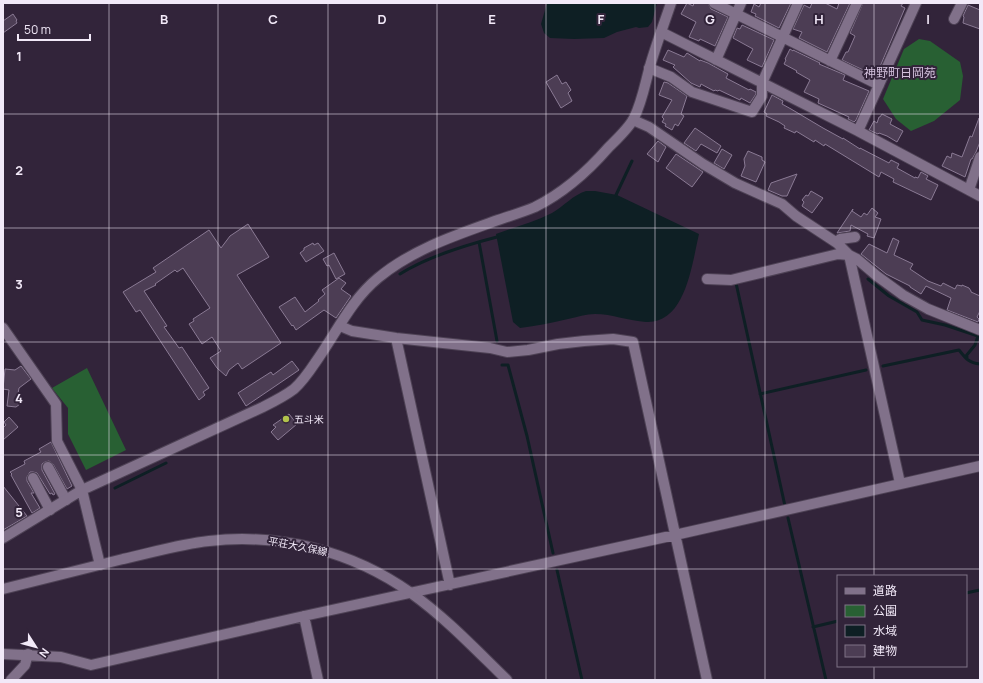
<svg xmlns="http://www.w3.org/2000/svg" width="983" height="683" viewBox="0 0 983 683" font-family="Manrope,'Noto Sans JP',sans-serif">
<rect width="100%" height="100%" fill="#32243a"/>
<path fill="#286033" d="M919,39L930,41L960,62L963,76L960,100L934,121L911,131L896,119L883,99L904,49Z
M87,368L126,450L86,470L68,434V408L52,388Z"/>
<path fill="#0e1f24" d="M547,3H657L652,22L648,27L639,28L636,27L617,32L604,38L574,39L550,38L544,33L541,24Z
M586,191H595L617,195L699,234C692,263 686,324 646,322C629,321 612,314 595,314C586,314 577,317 568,319C552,323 536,326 520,328L513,322L496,234C515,227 534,222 552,213C564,206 573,195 586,191Z"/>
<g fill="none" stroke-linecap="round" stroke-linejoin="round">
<path stroke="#0e1f24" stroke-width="3" d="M616,195L632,161
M479,242L497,341
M400,274C427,257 466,245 497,237
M868,279L889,296L917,312L922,320L945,325L978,336L975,345L966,356L967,357
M736,283L785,506
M502,365H508L527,436L553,553
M883,366L959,350C966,359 969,363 980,364
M760,394L866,370
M115,488L166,463
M788,518L826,680
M557,570L582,680
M966,593L980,590
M813,627L838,621"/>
</g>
<path fill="#4c3d54" stroke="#8a7a94" d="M687,3L693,6L694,3H708L711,9L728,17L715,46L700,39L699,41L689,37L696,22L681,14Z
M761,3H791L779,28L755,16L756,14L751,12L754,4L759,7Z
M812,3H825L837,9L839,3H850L827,52L799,38L802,32L793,29L804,5L810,8Z
M863,3H903L901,6L905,8L876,76L842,60L846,52H848L855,36L850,33Z
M968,5L980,10V29L963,23L964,17L963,16Z
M13,14L17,20L16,21L17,23L3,33V21Z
M742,25L774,40L762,67L747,60L753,49L733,38L737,28L740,29Z
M790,49L793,51V50L820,63L819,64L845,75L843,80L869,91L856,120L854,122L848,119L849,117L818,103L819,99L804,92L810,80L796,72L797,71L784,64L786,60L785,59Z
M668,50L684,57L687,53L700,61V60L708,63L728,74L726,78L749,90L750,89L756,92V94L750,103L741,98L740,100L719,90L718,91L715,90L714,91L701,84L700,87L691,83L673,67L675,65L663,60Z
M557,75L562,84L566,82L571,90L568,93L572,101L561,108L546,82Z
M664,82L668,83L687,96L681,114L684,116L678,126L675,124L672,130L665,126L666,124L662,122L664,119L662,117L672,100L659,95Z
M772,95L783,101L782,104L791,109L823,128L843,139V138L860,149V148L889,163L891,160L899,164L897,168L915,178V177L918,178L921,172L928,176L926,179L938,185L931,200L893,182L894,179L881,172L879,177L825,144L824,146L815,140L814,142L796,131L795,133L784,128L785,126L779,122L766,116L767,114L764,112Z
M882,114L892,119L890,124L903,131L897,142L887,136L879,133L878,134L869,130L874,121L877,123L879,117H880Z
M979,118L980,142L976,152L972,159H971L965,177L942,166L947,156L951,158L952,153L962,157L970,136L972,137Z
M695,128L721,146L717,153L701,144L696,151L684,143Z
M658,141L666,147L658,162L647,154Z
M722,149L732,155L724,169L714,163Z
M748,151L762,157V160L765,162L756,182L741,176L745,166L744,159Z
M676,154L703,172L692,187L666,168Z
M797,174L787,196H782L768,190L771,183Z
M811,191L823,198L812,213L802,206L804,202L802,200L806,195L808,196Z
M872,208L878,213L875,217L881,219L874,238L867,236L868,234L851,225L850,231L837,233L853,209L852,211L861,217L864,213L867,215Z
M248,224L269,257L237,275L281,343L242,369L238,363L229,370L226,376L217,368L210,358L221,351L212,337L202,344L189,324L194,321L193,319L210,308L183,268L177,272L175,270L155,284L156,285L144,291L167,326L164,327L179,348L182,347L209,388L203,392L205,395L199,400L140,310L136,312L123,292L156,272L153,268L209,230L221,248L230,236Z
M893,238L899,241L894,255L913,264L910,269L928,281L941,286L943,283L955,289L957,285L962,286V285L969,288L971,291V292L980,296V311L977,317L979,319L978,322L947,310L951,298L926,286L921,294L910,287V286L886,274L861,254L869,244L887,253Z
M313,243L314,245L318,243L324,251L306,262L300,253L304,250V248Z
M334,253L345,274L336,279L329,265L327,266L323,259Z
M339,278L346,283L341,289L351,296L336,318L324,310L296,330L293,325L292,326L279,307L295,297L305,312L319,301L318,300L325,294L322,290Z
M292,361L299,370L246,406L238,393L271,372L273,375Z
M21,366L31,379L19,388L17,399L24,401L16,407L7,406L9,390L3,389L5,369L15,370Z
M289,414L297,424L278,440L271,432L276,427L273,425Z
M9,417L18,427L3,440V428L6,425L4,422Z
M51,442L72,486L67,489L53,464L49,461L45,462L42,464V470L55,494L53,495L52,493L50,494L37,473L33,472H30L27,477V481L34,493H31L40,508L32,513L11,475L12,474L10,472L25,464L24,461L41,452L39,449Z
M3,486L27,516L3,530Z"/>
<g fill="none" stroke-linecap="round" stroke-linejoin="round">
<defs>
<path id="minor" d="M714,3L879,85
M954,19L962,3
M661,32L858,131L980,196
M716,60L741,3
M830,61L857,3
M649,68L671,77L692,92L752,112L762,96V83L798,3
M633,120L649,127L703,164L735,183L782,204L796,216L837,243L849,255L857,259L877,276L903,295L928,309L980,330
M858,131L916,3
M969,190L980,157
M837,243L840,239L855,237
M707,279L731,280L838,254L849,255L900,483
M340,326L352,331L396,338L490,348L507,352L528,350L558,344L584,341L613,339L633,342L707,680
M3,328L56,404L57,441L82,490
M396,338L450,585
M48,467L66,500
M33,478L50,510
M304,616L318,680
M3,654L61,657L91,665L304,616L675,535L980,466
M11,680L25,665L28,654"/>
<path id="tertiary" d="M82,490L100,565
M3,538L82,490L263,407C273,402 285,396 294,389C303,381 309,372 315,363C336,334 350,301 378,278C413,249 456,235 498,220C510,216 523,212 535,207C563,193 588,171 608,148C616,140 629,128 634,118C642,102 645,84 650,66C656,45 664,24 671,3"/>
<path id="secondary" d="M3,589C43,579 83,569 123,559C151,553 180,544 209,541C280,533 352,551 411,593C446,618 476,650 507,680"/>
</defs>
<use href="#minor" stroke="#4e4255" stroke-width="12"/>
<use href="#tertiary" stroke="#4e4255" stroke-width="12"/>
<use href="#secondary" stroke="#4e4255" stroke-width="12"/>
<use href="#minor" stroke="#81718a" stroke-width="10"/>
<use href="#tertiary" stroke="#81718a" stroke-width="10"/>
<use href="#secondary" stroke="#81718a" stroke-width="10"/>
</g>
<path fill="none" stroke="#f2e9f8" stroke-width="1" stroke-opacity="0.55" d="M109,3V680M218,3V680M328,3V680M437,3V680M546,3V680M655,3V680M765,3V680M874,3V576M3,114H980M3,228H980M3,342H980M3,455H980M3,569H980M874,666V680"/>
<circle fill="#b2c34c" stroke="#32243a" stroke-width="1.5" cx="286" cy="419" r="4"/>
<g text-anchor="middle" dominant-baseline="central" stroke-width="4" stroke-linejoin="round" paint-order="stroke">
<g font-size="10" fill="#f2e9f8" stroke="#32243a" text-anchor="start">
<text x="294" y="419">五斗米</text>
</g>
<g font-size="10" fill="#f2e9f8" stroke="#32243a">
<text transform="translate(298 546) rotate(11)">平荘大久保線</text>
</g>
<g font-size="12" fill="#d4c2de" stroke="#32243a">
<text x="900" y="72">神野町日岡苑</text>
</g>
</g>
<g font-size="13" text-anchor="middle" font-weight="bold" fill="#f2e9f8" stroke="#32243a" stroke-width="4" stroke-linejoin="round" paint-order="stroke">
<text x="164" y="24">B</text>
<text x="273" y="24">C</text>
<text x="382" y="24">D</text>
<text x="492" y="24">E</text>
<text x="601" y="24">F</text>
<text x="710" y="24">G</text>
<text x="819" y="24">H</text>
<text x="928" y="24">I</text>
<text x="19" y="61">1</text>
<text x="19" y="175">2</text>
<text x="19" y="289">3</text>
<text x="19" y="403">4</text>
<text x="19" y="517">5</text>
</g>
<rect width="983" height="683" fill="none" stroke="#f2e9f8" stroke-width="8"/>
<rect x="837" y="575" width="130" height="92" fill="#32243a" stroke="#7f7386"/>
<rect x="845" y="588" width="20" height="6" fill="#81718a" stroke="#7f7386"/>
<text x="873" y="595" font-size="12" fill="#f2e9f8">道路</text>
<rect x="845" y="605" width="20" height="12" fill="#286033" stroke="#7f7386"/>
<text x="873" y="615" font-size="12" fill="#f2e9f8">公園</text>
<rect x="845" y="625" width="20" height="12" fill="#0e1f24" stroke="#7f7386"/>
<text x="873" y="635" font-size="12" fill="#f2e9f8">水域</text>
<rect x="845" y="645" width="20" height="12" fill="#4c3d54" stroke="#7f7386"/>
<text x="873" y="655" font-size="12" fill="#f2e9f8">建物</text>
<g transform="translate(36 647) rotate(126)" stroke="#32243a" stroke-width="3" paint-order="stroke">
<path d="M0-3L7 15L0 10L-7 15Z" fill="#f2e9f8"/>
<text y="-6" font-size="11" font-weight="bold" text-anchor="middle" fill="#f2e9f8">N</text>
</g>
<path d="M18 34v6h72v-6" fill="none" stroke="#f2e9f8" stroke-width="2"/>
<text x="24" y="34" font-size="12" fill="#f2e9f8" stroke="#32243a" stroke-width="3" paint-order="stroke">50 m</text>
</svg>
